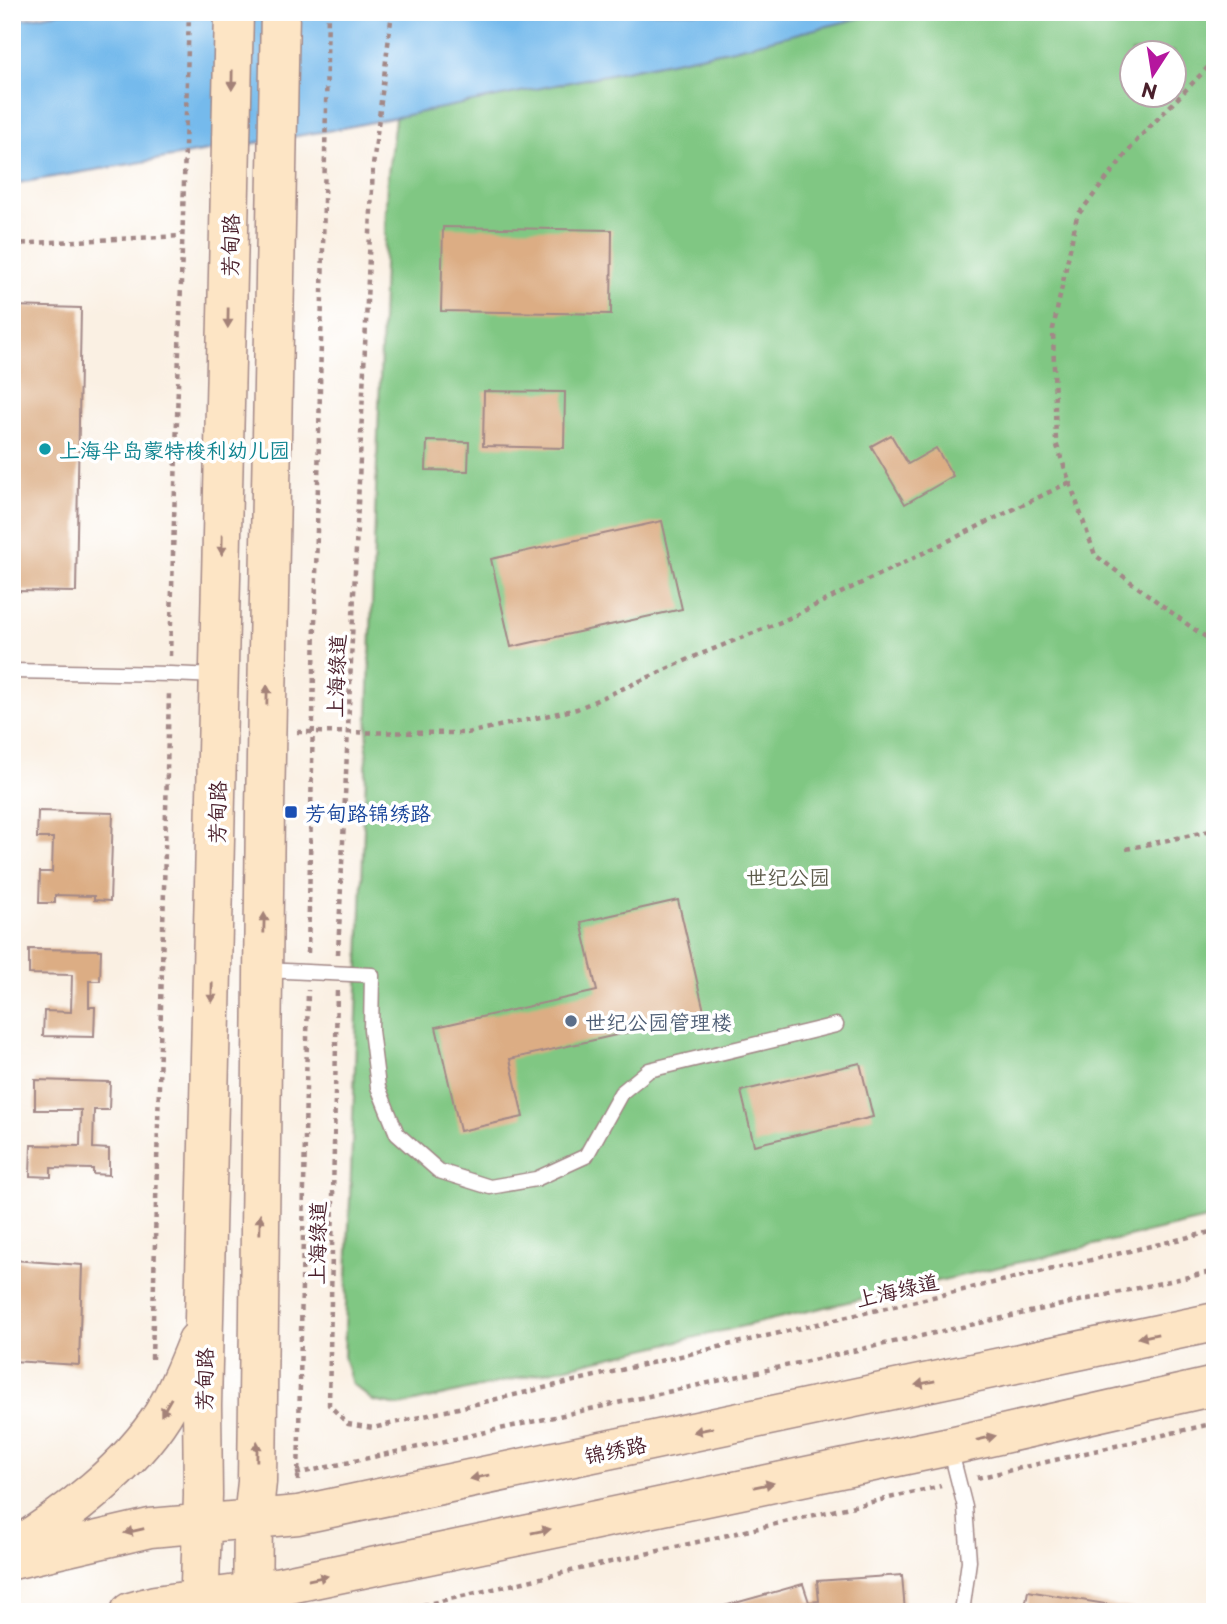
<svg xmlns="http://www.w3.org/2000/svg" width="1227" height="1624" viewBox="0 0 1227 1624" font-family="'Playpen Sans','LXGW WenKai TC',sans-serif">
<rect width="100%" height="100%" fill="#fff"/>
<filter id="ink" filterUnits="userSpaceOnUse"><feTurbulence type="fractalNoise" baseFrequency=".0143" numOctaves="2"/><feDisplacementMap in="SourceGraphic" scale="14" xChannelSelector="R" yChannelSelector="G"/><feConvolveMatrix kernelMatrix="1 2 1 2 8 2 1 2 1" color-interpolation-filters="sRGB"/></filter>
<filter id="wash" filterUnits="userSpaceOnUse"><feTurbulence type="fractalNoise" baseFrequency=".00686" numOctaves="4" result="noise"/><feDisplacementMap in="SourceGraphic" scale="28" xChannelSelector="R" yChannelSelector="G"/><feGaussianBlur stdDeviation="1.57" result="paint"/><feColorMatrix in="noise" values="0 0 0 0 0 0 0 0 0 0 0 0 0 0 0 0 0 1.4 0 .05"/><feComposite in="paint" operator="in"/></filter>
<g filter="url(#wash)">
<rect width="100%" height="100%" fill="#faf0e3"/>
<path fill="#80c783" stroke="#657357" stroke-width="2" fill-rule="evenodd" d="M409,12H1215V1217L398,1406L373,1401L352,1384L344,1357L364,828L358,802L365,800L387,181ZM1132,52H1174V94H1132Z"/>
<path fill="#75baec" stroke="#606c8c" stroke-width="2" d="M63,12H885L734,49L338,129L12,184V21Z"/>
<g id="blocks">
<path fill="#dcad84" d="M443,227L612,230L611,314L441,311Z
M12,306L81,308L76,592L15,591V603H12Z
M484,391L565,392L564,448L483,446Z
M891,435L908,464L936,448L953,476L905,504L871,446Z
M427,441L469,442L468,471L426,470Z
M662,521L682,609L511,647L491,559Z
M38,811L113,813L110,901L94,900V896L55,895V903H39L40,872H52L53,838H37Z
M678,900L705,1015L510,1059L523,1117L460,1131L436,1027L597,991L581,922Z
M29,949L101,950L100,981H89V1007H95L94,1037L43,1036L44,1011L71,1012L72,975L29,974Z
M860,1063L873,1117L754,1145L741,1091Z
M35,1080L110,1082L109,1110H94L93,1148L109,1149V1175L93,1174V1169L51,1168V1177L30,1176L31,1145L80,1146L81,1110H35Z
M12,1260L82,1265L79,1365L12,1361Z
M902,1575L905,1612H723L721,1607L803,1584L809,1602L819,1601L817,1581Z
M1028,1591L1141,1610L1140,1612H1024Z"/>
</g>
</g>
<g filter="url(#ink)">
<use href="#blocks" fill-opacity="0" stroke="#a28887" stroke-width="2"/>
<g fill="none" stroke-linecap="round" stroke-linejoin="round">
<defs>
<path id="lane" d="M12,671L170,674L218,676
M264,970L372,975L371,1030L378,1087L397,1134L439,1171L490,1187L536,1179L586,1156L621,1093L649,1070L836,1025
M950,1448L965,1507L969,1561L962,1612"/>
<path id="secondary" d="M12,1549C66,1516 129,1468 163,1414C177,1391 187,1366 197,1341
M12,1560L150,1528L298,1515L1215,1322
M130,1612L155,1605L252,1592L950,1446L1215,1386
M199,1612L203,1495L202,1406L234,12
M252,1612L253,1519L257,1482L265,809L280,12"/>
</defs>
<use href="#lane" stroke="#a28887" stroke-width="17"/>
<use href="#secondary" stroke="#a28887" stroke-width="41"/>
<path stroke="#a28887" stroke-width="4.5" stroke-dasharray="5 5" stroke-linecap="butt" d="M1215,60L1138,139L1077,216L1053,329L1056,443L1095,555L1191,627L1215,643
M12,244L181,236
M170,656L189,12
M297,732L467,733L577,709L696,656L783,621L1070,482
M1126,849L1215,830
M308,953L328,12
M338,954L373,166L392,12
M337,991L329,1405L348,1424L373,1428L1215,1231
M152,1359L169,693
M296,1474L1215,1271
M977,1478L1215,1423
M298,1481L308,990
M393,1612L941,1486"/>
<use href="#lane" stroke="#fff" stroke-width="14"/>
<use href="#secondary" stroke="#fde5c5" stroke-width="38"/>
</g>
<defs><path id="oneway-solid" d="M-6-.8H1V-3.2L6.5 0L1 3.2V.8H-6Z" transform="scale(1.75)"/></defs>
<g fill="#a48278">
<use href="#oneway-solid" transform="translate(232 80) rotate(91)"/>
<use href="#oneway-solid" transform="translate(228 318) rotate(91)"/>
<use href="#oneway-solid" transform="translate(222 545) rotate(91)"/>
<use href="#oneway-solid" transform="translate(267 695) rotate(-89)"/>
<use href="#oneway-solid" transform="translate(264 923) rotate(-89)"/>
<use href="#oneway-solid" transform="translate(212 993) rotate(91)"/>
<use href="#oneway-solid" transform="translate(260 1224) rotate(-89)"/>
<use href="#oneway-solid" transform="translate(1148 1336) rotate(168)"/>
<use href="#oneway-solid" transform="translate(925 1383) rotate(168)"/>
<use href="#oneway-solid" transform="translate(166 1407) rotate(120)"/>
<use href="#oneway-solid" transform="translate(703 1430) rotate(168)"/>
<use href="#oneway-solid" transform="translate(986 1438) rotate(-13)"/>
<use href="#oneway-solid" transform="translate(257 1451) rotate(-89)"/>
<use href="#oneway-solid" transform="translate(480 1477) rotate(168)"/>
<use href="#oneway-solid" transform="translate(764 1485) rotate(-12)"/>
<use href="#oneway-solid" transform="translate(134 1531) rotate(167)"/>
<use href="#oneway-solid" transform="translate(541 1531) rotate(-12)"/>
<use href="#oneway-solid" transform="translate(318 1578) rotate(-12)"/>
</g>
</g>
<circle fill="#0f9aa8" stroke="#fff" stroke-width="2.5" cx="45" cy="449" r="7"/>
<rect fill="#1a4fb4" stroke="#fff" stroke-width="2.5" x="284" y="805" width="14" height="14" rx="3.5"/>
<circle fill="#5c6f8a" stroke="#fff" stroke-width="2.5" cx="571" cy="1021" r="7"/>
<g text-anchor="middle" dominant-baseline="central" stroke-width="7" stroke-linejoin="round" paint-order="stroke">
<g font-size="21" fill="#4a1f2b" stroke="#fff">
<text transform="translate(229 245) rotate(-89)">芳甸路</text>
<text transform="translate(335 676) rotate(-88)">上海绿道</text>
<text transform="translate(216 812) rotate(-89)">芳甸路</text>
<text transform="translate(316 1243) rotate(-89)">上海绿道</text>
<text transform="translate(897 1289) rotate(-13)">上海绿道</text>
<text transform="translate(203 1379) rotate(-89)">芳甸路</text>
<text transform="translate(615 1449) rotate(-12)">锦绣路</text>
</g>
<g font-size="21" fill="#0d838f" stroke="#fff" text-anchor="start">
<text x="59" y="449">上海半岛蒙特梭利幼儿园</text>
</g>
<g font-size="21" fill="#164399" stroke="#fff" text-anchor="start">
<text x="305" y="812">芳甸路锦绣路</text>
</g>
<g font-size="21" fill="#5d5a4a" stroke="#fff">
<text x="788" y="876">世纪公园</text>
</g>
<g font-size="21" fill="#4e5e75" stroke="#fff" text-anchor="start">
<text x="585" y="1021">世纪公园管理楼</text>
</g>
</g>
<rect width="1227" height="1624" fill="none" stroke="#fff" stroke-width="42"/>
<g transform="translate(1153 74) rotate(192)"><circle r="33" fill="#ffffff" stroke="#b7a5aa" stroke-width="2"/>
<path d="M0-5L12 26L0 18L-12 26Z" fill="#b5179e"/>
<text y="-10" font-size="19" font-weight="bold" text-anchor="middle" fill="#4a1f2b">N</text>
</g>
</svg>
